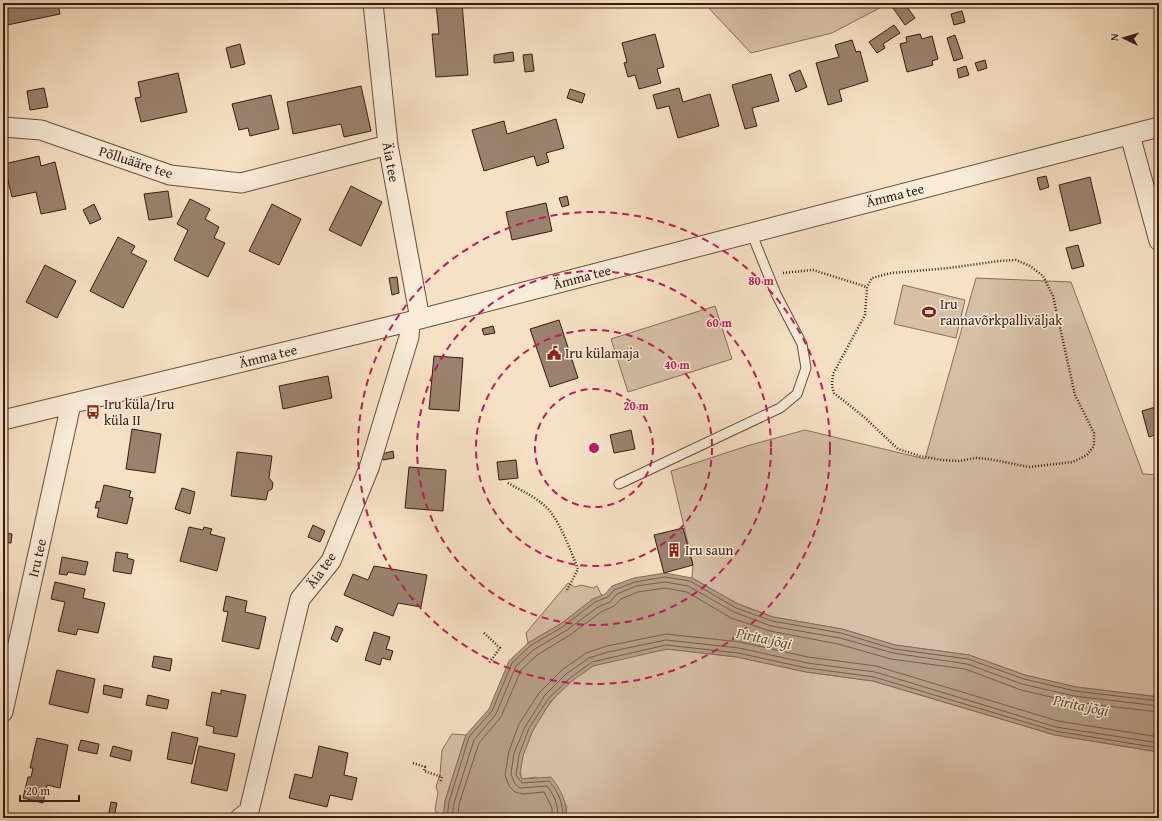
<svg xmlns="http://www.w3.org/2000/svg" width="1162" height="821" viewBox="0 0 1162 821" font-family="'Gentium Book Plus',serif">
<rect width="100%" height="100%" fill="#f6e1c4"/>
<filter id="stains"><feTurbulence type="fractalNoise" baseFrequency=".005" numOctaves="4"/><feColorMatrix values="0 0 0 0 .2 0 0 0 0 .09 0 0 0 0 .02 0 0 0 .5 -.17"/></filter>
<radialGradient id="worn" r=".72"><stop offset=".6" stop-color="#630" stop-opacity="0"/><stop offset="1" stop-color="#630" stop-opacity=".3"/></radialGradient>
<path fill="#d6bfa6" stroke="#866d5c" d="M704,3H889L832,33L751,53Z
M976,278L1071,282L1143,474L1159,475V697L1076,687L1025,675L969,655L895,645L842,629L773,617L738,604L692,578L693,565L671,471L750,445L805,430L925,459Z
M903,285L965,300L956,338L894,324Z
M715,306L732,359L628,392L611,339Z
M568,583L575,587L581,585L593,588L597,586L602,596L593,599L562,623L528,643L526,633Z
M667,649L737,657L806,672L873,681L1055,735L1159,752V818H566L567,806L536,777L522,779C514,760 539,717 551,702C561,689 578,674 593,666C611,657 646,654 667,649Z
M452,734L466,735L445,801L443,818H436L437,814L435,810L438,792L436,787L440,774L442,750Z"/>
<path fill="#b59e87" stroke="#836a58" d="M665,573L692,578L738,604L773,617L842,629L895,645L969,655L1025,675L1076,687L1159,697V752L1055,735L873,681L806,672L737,657L667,649L593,666L572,681L551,701L533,730L523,756L520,774L522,779L551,777C561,790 567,801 566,818H443L445,801L466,735L489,709L509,661L528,643L562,623L593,599L605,594L612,586L634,578Z"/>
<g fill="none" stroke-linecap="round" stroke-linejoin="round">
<path stroke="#765c4c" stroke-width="1" d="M447,818L449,802L469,737L492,711L512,663L530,646L564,626L595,602L608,597L614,590L635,582L665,577L690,581L736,608L772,621L841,633L894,649L968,659L1024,679L1075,691L1159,701
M452,818L454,803L474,740L496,714L516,666L533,650L567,630L598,607L610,602L617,594L636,586L665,582L688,586L734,612L771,626L840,638L893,653L967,664L1022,684L1074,696L1159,706
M458,818L459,804L479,743L501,717L521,670L537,655L570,635L601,612L614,606L621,599L638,592L665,588L687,592L731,618L770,631L838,644L891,659L965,669L1021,690L1073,702L1159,712
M552,818V808L544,792L523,794L515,792L509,786L505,775L509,751L519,724L539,693L562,670L586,653L607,646L666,634L740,642L808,657L876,666L1058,721L1159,737
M558,818C558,805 555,796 547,786L520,788L515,784L511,774L514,753L525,727L545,695L566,674L589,658L608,652L666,640L739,648L807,663L875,672L1056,727L1159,743
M563,818C563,803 559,793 549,781L522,783L516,775L519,755L529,728L548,699L570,678L592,662L666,645L738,653L807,668L874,677L1055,731L1159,748"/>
</g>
<path fill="#9a826e" stroke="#371b11" d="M3,3H58L60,14L7,25Z
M436,3H462L468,75L436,77L432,34H439Z
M899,3H904L915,18L905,25L893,8Z
M962,11L965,22L954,25L951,14Z
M894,25L900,33L883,44L885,48L877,53L869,42Z
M655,34L664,67L657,69L661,83L639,89L635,75L628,77L624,63L627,62L622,43Z
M920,34L922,39L932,36L938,59L932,61L933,65L907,72L900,44L907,42L906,37Z
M955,35L963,58L954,61L947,38Z
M852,40L856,52L860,51L868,81L839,90L842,101L828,105L816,63L839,57L835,45Z
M240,44L245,64L231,68L226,48Z
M513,52L514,61L494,63V55Z
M532,54L534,71L525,72L523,55Z
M985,60L987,68L978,71L975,63Z
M966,66L969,75L959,78L957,69Z
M800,70L807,87L796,92L789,75Z
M178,73L187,112L141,122L135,98L141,97L138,82Z
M771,74L779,101L752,108L757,126L745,129L732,85Z
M361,86L371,131L344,137L341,124L293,134L287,102Z
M44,88L48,107L30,110L27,91Z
M679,88L683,102L710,94L719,126L678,138L669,106L657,109L653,95Z
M570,89L585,94L582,103L567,98Z
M271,95L279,129L250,136L248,128L239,130L232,104Z
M556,119L564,148L546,153L549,162L537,166L534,156L484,171L472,130L504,121L507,134Z
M39,156L41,166L55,162L66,209L41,214L36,192L12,197L4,164Z
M1046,176L1049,187L1040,190L1037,178Z
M1090,177L1101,223L1070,231L1059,185Z
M351,186L382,202L361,246L329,230Z
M168,191L172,217L149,220L144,194Z
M567,196L569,205L562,207L559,198Z
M190,199L210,209L205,219L219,227L214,238L225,243L208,277L174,260L188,230L177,224Z
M546,203L552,231L512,240L506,212Z
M94,204L101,219L90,224L83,210Z
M272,204L301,219L279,265L249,251Z
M118,237L135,246L131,253L147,261L123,308L90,291Z
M1078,245L1084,266L1072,269L1066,248Z
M45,265L76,281L57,318L26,302Z
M397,277L399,293L392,295L389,278Z
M559,320L578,378L550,387L530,329Z
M493,326L495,333L484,335L482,329Z
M434,356L463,358L459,411L429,409Z
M328,376L332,398L283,409L279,386Z
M1159,406V434L1149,437L1142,411Z
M132,429L161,434L155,473L126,469Z
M631,430L635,449L614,453L610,435Z
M393,451L394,458L383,460L382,454Z
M237,452L272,456L269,478L273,483L272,489L268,491L266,500L231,496Z
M516,460L518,478L499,480L497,462Z
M409,467L446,470L443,511L405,508Z
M104,485L131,491L129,497L133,498L127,524L97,517L99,508H95L97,501L100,502Z
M182,488L195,492L190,514L175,509Z
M313,525L325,531L320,542L308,537Z
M189,527L203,530L204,527L212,529L210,534L225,538L217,571L180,561Z
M683,528L693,565L664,573L654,535Z
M3,533L12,534L11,543L3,542Z
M116,552L128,554L127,558L134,560L131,574L113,571Z
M62,557L88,562L85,575L68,572L67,575L59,574Z
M374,566L427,575L421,607L398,603L393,616L344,595L353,574L368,580Z
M55,582L85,589L83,598L105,603L98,633L78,629L76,635L58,631L65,602L51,599Z
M226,596L247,601L245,612L266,617L259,649L222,641L228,612L223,611Z
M336,626L343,629L337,642L331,639Z
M374,632L390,637L386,649L393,651L390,660L382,658L380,665L365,660Z
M154,656L172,659L170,671L152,667Z
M57,670L95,679L88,713L49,704Z
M104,685L123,689L121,698L103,694Z
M221,690L246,695L237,737L213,733L214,727L206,725L212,692L221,694Z
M148,695L169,700L167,709L146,705Z
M172,732L198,738L192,764L167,759Z
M37,738L68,745L60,788L47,785L43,803L23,798L28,777H31L33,768H30Z
M81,740L99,744L97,754L78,750Z
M113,746L132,751L130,761L110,756Z
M199,746L235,754L227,791L191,783Z
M319,746L348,753L344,775L357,778L352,800L330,795L327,807L289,798L295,774L312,778Z
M111,802L117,803L114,818L108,817Z"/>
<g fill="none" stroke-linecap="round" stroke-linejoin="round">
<defs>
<path id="lane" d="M619,484L780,408L797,394L806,368L802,344L776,294L751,232"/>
<path id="street" d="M373,3L388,145L420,319
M3,127L41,130L170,175L241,183L388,145
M1130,135L1159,241
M3,420L420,319L1159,127
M3,712L71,404
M240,818L249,811L300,599L331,561L369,468L409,337L410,322"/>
</defs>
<use href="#lane" stroke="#674c3e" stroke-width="11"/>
<use href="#street" stroke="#674c3e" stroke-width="21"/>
<path stroke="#371b11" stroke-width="2.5" stroke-dasharray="1 2" stroke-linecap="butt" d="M783,273L813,270L867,287L865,315L833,374L832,386L834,393L864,417L898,449L920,456L942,460L959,461L976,458L989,459L1029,467L1073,462L1087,455L1094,446V433L1075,395L1053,296L1043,276L1030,266L1016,260L999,261L949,268L891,273L872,278L867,287
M508,483C520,490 534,496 545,506C559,518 571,552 578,569L566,592
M484,633L500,648L489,663
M413,763L425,767L424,771L442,777L440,783"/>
<use href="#lane" stroke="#f9ecd9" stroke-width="9"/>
<use href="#street" stroke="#f9ecd9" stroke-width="19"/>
</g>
<g fill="none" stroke="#c2185b" stroke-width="2" stroke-dasharray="7 5">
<circle cx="594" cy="448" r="59"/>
<circle cx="594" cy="448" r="118"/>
<circle cx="594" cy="448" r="177"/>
<circle cx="594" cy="448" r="236"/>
</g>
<defs>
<symbol id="stadium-bare" viewBox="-9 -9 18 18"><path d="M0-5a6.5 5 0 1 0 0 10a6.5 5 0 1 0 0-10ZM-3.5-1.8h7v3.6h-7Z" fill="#8f2418" stroke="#f9ecd9" stroke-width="2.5" paint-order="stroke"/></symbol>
<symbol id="civic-bare" viewBox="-9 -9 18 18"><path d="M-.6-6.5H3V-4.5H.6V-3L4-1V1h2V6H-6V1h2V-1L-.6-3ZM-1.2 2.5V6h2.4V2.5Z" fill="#8f2418" stroke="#f9ecd9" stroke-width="2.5" paint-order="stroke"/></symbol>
<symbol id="bus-bare" viewBox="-9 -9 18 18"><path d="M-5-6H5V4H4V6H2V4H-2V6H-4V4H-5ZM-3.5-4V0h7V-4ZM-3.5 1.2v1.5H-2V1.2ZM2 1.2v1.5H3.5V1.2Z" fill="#8f2418" stroke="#f9ecd9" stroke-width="2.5" paint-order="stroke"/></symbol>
<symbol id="building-bare" viewBox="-9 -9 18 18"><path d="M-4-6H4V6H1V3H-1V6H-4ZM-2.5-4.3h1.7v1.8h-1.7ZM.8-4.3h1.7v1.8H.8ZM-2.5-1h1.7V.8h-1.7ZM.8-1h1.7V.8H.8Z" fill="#8f2418" stroke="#f9ecd9" stroke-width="2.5" paint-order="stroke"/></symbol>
</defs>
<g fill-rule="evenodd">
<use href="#stadium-bare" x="919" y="302" width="20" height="20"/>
<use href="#civic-bare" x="544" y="343" width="20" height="20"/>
<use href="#bus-bare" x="83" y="402" width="20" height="20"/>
<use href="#building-bare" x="664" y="540" width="20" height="20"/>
</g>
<g text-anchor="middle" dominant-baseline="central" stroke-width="3" stroke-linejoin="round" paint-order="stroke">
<g font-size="14" fill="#371b11" stroke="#f9ecd9">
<text transform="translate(136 162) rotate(18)">Põlluääre tee</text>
<text transform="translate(391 162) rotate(80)">Äia tee</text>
<text transform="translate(895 195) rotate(-14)">Ämma tee</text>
<text transform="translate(582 277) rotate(-15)">Ämma tee</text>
<text transform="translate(268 356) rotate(-14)">Ämma tee</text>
<text transform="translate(37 558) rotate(-77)">Iru tee</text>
<text transform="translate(321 570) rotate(-55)">Äia tee</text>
</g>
<g font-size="14" fill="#371b11" stroke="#f9ecd9" text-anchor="start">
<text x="940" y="304">Iru<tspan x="940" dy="16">rannavõrkpalliväljak</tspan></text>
<text x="565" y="353">Iru külamaja</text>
<text x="104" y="404">Iru küla/Iru<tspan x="104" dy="16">küla II</tspan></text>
<text x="685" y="550">Iru saun</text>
</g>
<g font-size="15" font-style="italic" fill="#63493a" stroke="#f9ecd9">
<text transform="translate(764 638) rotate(12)">Pirita jõgi</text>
<text transform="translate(1081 705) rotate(12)">Pirita jõgi</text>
</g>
</g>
<circle cx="594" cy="448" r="6" fill="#c2185b" stroke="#f9ecd9" stroke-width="2"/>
<g font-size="12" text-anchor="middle" font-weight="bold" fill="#c2185b" stroke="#f9ecd9" stroke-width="3" stroke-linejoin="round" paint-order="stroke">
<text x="761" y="285">80 m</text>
<text x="719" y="327">60 m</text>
<text x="677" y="369">40 m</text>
<text x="636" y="410">20 m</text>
</g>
<rect width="1162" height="821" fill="none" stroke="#f6e1c4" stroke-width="16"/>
<rect x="4" y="4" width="1154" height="813" fill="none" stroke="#371b11" stroke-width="2"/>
<rect x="8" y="8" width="1146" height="805" fill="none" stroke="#371b11"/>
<g transform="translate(1124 38) rotate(275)" stroke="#f9ecd9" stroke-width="3" paint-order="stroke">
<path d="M0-3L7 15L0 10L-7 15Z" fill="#371b11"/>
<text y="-6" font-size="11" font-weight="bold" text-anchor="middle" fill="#371b11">N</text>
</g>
<path d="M20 795v6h59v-6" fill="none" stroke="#371b11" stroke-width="2"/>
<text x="26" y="795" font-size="12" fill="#371b11" stroke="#f9ecd9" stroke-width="3" paint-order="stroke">20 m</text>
<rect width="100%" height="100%" filter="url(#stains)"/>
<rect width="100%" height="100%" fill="url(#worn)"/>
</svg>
